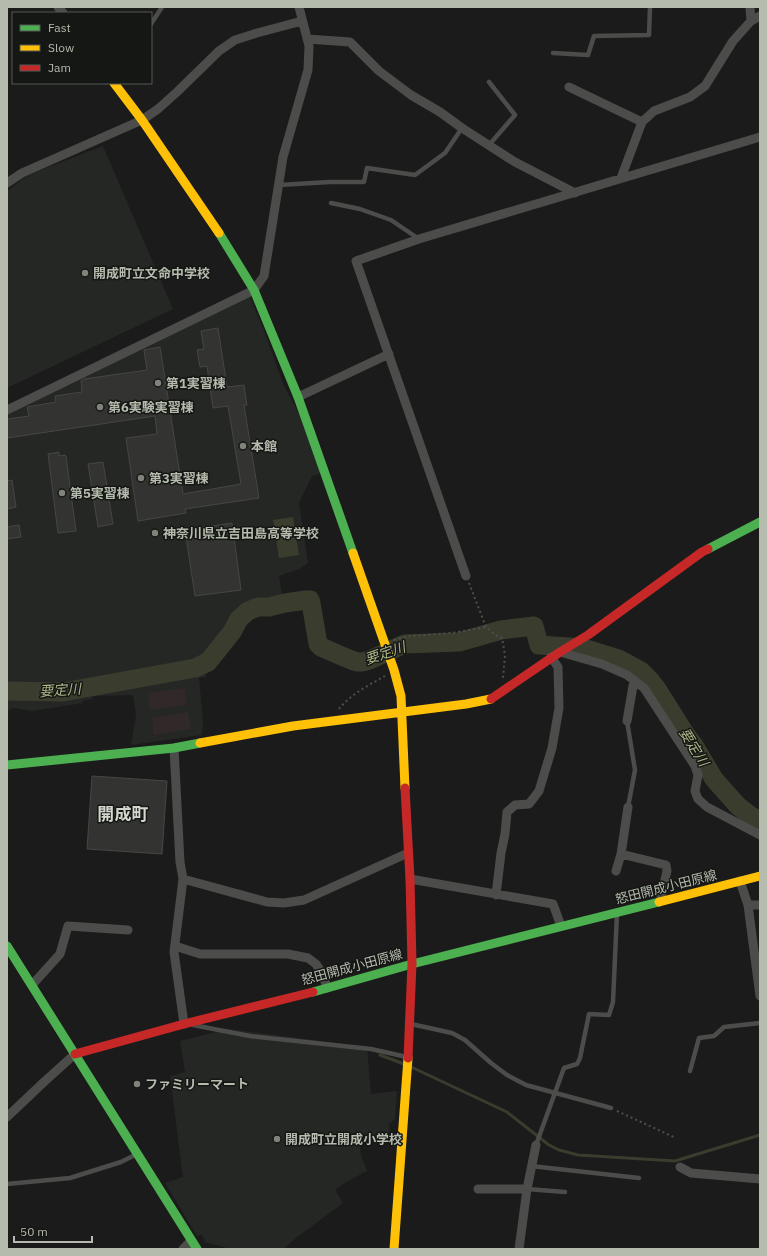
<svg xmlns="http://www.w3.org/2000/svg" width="767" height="1256" viewBox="0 0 767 1256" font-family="'IBM Plex Sans','Noto Sans JP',sans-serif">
<rect width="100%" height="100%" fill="#1b1b1b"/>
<path fill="#252725" d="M103,146L173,309L7,388V191L28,175Z
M244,295L250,297L263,328L284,386L300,416L321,473L312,476L299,503L308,563L299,569L279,576L283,604L262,607L253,611L241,621L205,669L206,677L199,678L203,722L202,735L131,745L136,715L133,695L94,696L92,697L93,699L82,701L83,703L32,711L13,708L7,711V412Z
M228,1029L367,1047L371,1094L397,1091L395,1119L389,1124L390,1138L359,1141L361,1155L367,1171L346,1182L335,1190L343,1203L292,1241L284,1249H231L205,1242L202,1235L197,1236L165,1183L183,1177L170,1076L185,1072L180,1041Z"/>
<path fill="#31282a" d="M185,688L187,705L150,710L148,693Z
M188,712L191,729L154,735L152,718Z"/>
<path fill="#3a3d2e" d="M293,517L299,555L279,558L273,520Z"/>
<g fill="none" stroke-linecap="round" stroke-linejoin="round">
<path stroke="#3a3d2e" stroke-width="3" d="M380,1055L404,1064
M409,1066L507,1112L549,1145L559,1150L578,1155L675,1161L760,1135"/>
<path stroke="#3a3d2e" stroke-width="19" d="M7,691L63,692L195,668L208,662L232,632L239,619L248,611L258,607H269L285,603L306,600H310L311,603L318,644L321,647C329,650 351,661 358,662C369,663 393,648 405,644L459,642L501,630L534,626L539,645L583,648L619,659L641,671L649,679L657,689L686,735L695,747L714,779L738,806L751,816L760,821"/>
</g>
<path fill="#333332" stroke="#464743" d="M218,328L227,387L244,385L247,405H244L259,498L185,509L186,513L138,521L126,438L157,434L155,416L7,438V419L29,416L27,407L56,402L55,396L82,392L81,381L84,379L147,370L144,350L160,347L183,494L241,484L228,406L213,408L207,366L200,367L197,350L204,349L201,331Z
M59,452V456L65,455L66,456L76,531L58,533L48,454Z
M103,462L113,524L98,527L88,464Z
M12,480L16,507L7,509V481Z
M232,523L241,590L195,596L185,530Z
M19,525L21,537L7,539V527Z
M92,776L167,781L162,854L87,849Z"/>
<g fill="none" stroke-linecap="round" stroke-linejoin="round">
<path stroke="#4d4f4b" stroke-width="2" stroke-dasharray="2 3" stroke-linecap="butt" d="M469,583L486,627L498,637L502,638L505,655L503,678
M394,640L410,636L452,633L486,627
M339,709C351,694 369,685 385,676
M617,1111L676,1138"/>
<path stroke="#4c4d4a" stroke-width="4.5" d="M151,24L162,7
M553,53L588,55L594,36L649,35L650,7
M489,82L515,115L489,145
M279,185L330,182H364L367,168L415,175L445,153L462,128
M331,203L360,209L391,220L419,239
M627,721L635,770L628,807
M411,1024L452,1033L465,1040L491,1063L507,1075L526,1085L611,1108
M193,1025L250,1036L371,1049L407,1057
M690,1071L699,1038L714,1036L724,1027L760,1023
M536,1145L564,1068L577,1064L580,1058L589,1014L609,1015L613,1002L617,913
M531,1166L639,1178
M7,1184L70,1178L121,1162L137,1154
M527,1189L565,1192"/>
<path stroke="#4c4d4a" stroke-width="9" d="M58,7L63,13
M750,7L751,21
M307,39L350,42L379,71L411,95L440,112L462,128L515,162L575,193
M569,87L642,122
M621,178L642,122L654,111L690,97L705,86L733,41L751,21L760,16
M7,183L22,173L142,120L158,109L177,92L219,51L235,40L257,33L302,21
M298,397L389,354
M7,410L254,290L264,276L283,157L308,70L309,46L299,7
M466,576L356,261L419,239L760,137
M560,652L602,664L627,675L644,688L695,766L698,775L695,791L698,799L707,807L760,835
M627,721L634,680
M174,748L180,862L183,879L174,952L184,1024
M621,854L666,865L667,871L660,902
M616,871L621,854L628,807
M183,879L267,902L284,903L304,900L408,853
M410,879L553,904L561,926
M740,881L748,905L760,996
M496,895L501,853L505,834L507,812L515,805L529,804L539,791L552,748L559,708L558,667L551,657
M748,905H760
M175,946L200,954H288L308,958L316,964L323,975L327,988
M32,985L60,954L68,926L128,930
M7,1117L45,1081L75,1054
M680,1167L691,1173L760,1179
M478,1189H527
M183,1249L191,1241
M519,1249L527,1189L536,1145"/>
<path stroke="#4caf50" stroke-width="9" d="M219,233L254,290L298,397L353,553
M708,549L760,522
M7,765L174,748L200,743
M7,946L197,1249
M313,992L412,964L659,902"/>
<path stroke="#ffc107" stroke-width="9" d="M114,83L142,120L219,233
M353,553L394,670L401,696L405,788
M200,743L293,726L466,704L491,699
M659,902L760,876
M394,1249L408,1058"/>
<path stroke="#c62828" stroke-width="9" d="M491,699L560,652L588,635L702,552L708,549
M405,788L410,879L412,964L408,1058
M75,1054L184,1024L313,992"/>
</g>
<g fill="#7f837a" stroke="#151715" stroke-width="1.5">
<circle cx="85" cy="273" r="4"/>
<circle cx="158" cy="383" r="4"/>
<circle cx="100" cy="407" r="4"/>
<circle cx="243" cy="446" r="4"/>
<circle cx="141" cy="478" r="4"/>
<circle cx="62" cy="493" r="4"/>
<circle cx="155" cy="533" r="4"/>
<circle cx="137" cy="1084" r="4"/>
<circle cx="277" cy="1139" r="4"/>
</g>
<g text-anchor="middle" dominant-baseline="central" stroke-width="3" stroke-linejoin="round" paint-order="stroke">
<g font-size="13" font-weight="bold" fill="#b5bbad" stroke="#151715" text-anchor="start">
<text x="93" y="273">開成町立文命中学校</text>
<text x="166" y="383">第1実習棟</text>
<text x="108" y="407">第6実験実習棟</text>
<text x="251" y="446">本館</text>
<text x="149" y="478">第3実習棟</text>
<text x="70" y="493">第5実習棟</text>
<text x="163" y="533">神奈川県立吉田島高等学校</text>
<text x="145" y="1084">ファミリーマート</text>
<text x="285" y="1139">開成町立開成小学校</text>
</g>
<g font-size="13" fill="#b5bbad" stroke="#151715">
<text transform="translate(666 887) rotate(-14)">怒田開成小田原線</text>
<text transform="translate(352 967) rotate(-15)">怒田開成小田原線</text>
</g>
<g font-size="14" font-style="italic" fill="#abb486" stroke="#151715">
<text transform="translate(385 653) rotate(-19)">要定川</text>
<text transform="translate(60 690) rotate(-4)">要定川</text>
<text transform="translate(694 747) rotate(58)">要定川</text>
</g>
<g font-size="17" font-weight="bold" fill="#d3d7ce" stroke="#151715">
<text x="123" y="814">開成町</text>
</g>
</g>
<rect width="767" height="1256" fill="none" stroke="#b5bbad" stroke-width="16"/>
<rect x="12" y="12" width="140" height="72" fill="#151715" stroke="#555952"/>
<rect x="20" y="25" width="20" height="6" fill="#4caf50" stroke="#555952"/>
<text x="48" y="32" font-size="12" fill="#b5bbad">Fast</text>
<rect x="20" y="45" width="20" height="6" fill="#ffc107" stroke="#555952"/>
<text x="48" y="52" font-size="12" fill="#b5bbad">Slow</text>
<rect x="20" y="65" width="20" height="6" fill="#c62828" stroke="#555952"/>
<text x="48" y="72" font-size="12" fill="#b5bbad">Jam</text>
<path d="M14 1236v6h78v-6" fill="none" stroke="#b5bbad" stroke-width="2"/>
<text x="20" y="1236" font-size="12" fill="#b5bbad" stroke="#151715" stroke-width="3" paint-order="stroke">50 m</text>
</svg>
